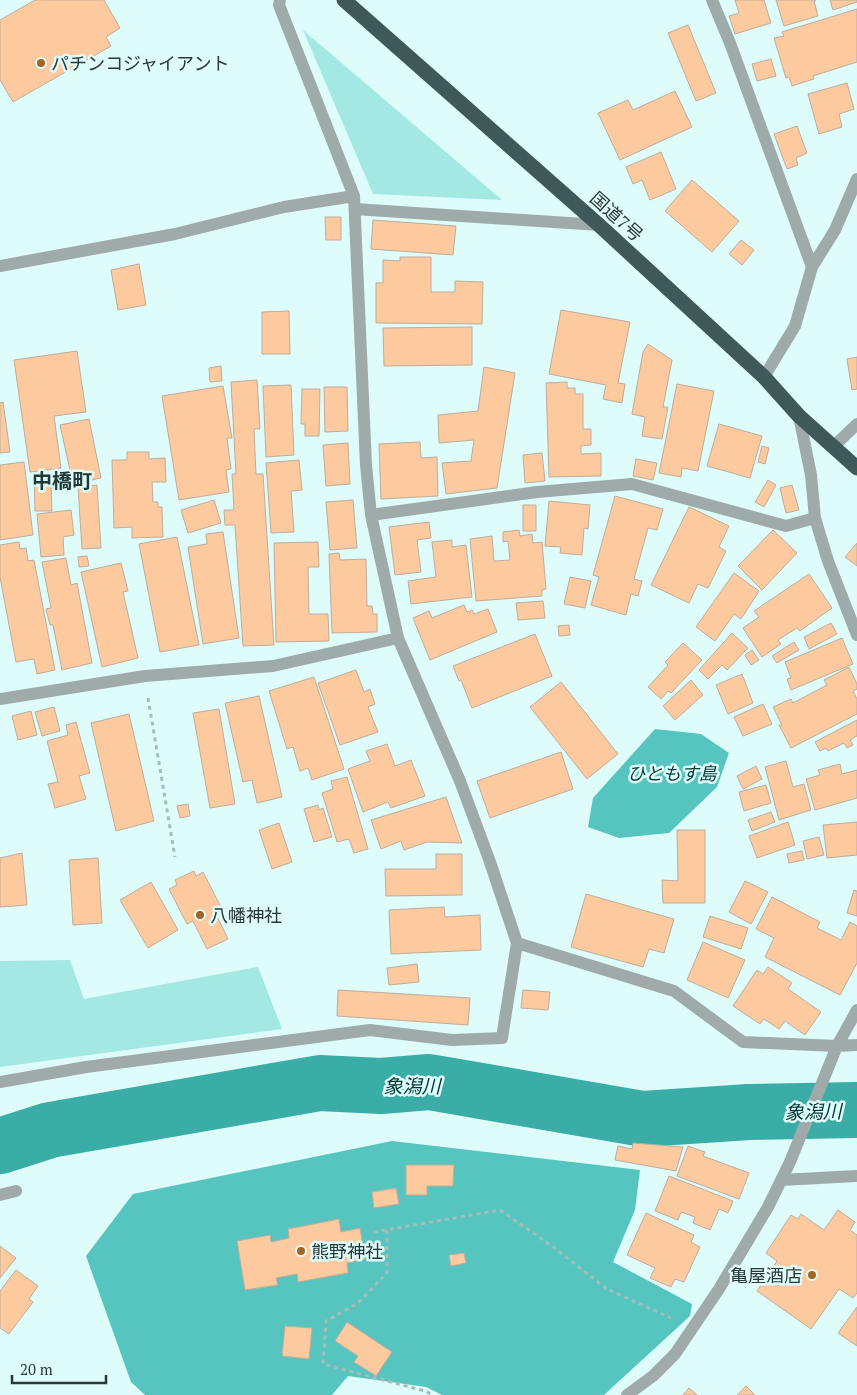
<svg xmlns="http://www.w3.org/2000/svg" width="857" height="1395" viewBox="0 0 857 1395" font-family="'PT Serif','Noto Sans JP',serif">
<rect width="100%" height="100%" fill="#defcfa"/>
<path fill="#a4e8e3" d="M303,30L502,200L373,194Z
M70,960L84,999L258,967L282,1029L0,1067V961Z"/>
<path fill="#57c5bf" d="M655,729L701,734L729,753L717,787L669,833L619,838L588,827L593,798Z
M392,1141L640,1170L635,1210L613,1262L692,1304L690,1316L604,1395H442L426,1387L348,1376L332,1395H145L131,1382L86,1256L133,1194Z"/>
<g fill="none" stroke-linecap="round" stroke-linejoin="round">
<path stroke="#3bada7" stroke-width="56" d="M0,1146L50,1130L320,1083L381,1086L429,1082L643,1119L749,1112L857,1110"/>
</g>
<path fill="#fcca9e" stroke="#bfac9b" d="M35,0H104L120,28L106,37L111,46L13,102L0,80V20Z
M735,0H764L771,23L735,34L729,16L739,13Z
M776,0H816L814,1L818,16L784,26Z
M830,0H857V2L833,10Z
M857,9V62L813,76L814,79L792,86L789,77L786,78L774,38L784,36L782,32Z
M688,25L716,93L696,101L668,33Z
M771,59L776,76L757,81L752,64Z
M847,83L854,109L839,114L842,127L819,134L808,94Z
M675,91L692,127L620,160L598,113L628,100L633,110Z
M797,126L807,153L796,158L798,165L787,169L774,134Z
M661,152L676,189L650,200L642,180L633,184L626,167Z
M692,180L739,221L712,252L665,211Z
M325,217H341V240H326Z
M373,220L456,226L453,255L371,249Z
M741,240L754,250L742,265L729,254Z
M400,257H431V292H455V281L483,282L482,324L376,323V283H383V260L400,261Z
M139,264L146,305L118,310L111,270Z
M561,310L630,322L618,383L625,384L622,403L603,399L606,385L549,374Z
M289,311L290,354H262V312Z
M472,327V365L384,366L383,328Z
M648,344L672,360L663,407H668L662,439L642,436L645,417L632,414L643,352Z
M77,351L86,412L54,416L61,468L30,472L14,360Z
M857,357V389L852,390L847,359Z
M221,366L222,381L210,382L209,368Z
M484,367L515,373L497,488L446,494L442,463L471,461L474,440L439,443L438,415L478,411Z
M257,380L260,429H254L256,474H263L274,645L243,646L235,525H225L224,510H234L232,474H236L231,382Z
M567,382V388H575V394H583V429H591V445L581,446V454L601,453V476L549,477L546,383Z
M677,384L714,391L698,471L682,468L681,477L659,473Z
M291,385L294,455L266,457L263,386Z
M223,386L232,438H227L231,469L226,470L229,492L179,500L162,396Z
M324,387H347L348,431L325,432Z
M302,389H320L319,436H305V424H301Z
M3,402L10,452L0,453V403Z
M89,419L101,478L73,484L60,425Z
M719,424L762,436L750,478L707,466Z
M420,442L421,458L437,457L438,496L381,499L379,444Z
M348,443L350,484L326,486L323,445Z
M762,446L769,448L765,464L758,462Z
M127,452H149V459L165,458L166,482H152L153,502H158V507H162L163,537L132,538V527L114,528L112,460H127Z
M542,453L545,481L525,483L523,455Z
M636,459L657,463L653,480L633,476Z
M299,460L302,490L291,491L294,532L271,533L266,463Z
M24,462L33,535L0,540V465Z
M34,475H61V484H51L52,511H35Z
M768,480L776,485L764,507L755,502Z
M97,485L101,548L82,549L78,487Z
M792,485L799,510L786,513L780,488Z
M615,496L663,509L657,530L648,528L634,579L642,581L638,596L631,594L626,615L591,605L599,577L593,575Z
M214,500L221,523L188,533L181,510Z
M353,500L357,548L330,550L326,502Z
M549,501L590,505L588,529L584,528L582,555L560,553L561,547L545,546Z
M523,505H536V531H523Z
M689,507L729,526L719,547L726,551L708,588L698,584L689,603L651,585Z
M71,510L74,535L63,537L64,555L41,557L37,514Z
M429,522L431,538L417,540L421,572L395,575L389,527Z
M519,530L520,536L532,534L533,543L542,542L546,589L542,590V596L476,601L470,539L492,536L494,561L510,560L508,541L503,542V532Z
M773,530L797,553L762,590L738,566Z
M223,532L239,638L203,644L188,547L207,544L206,534Z
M177,537L199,645L160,652L139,544Z
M452,540V547L466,545L472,597L411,604L408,581L436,577L432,542Z
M19,542L20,549L26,548L28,561L34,560L55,670L37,674L34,659L16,662L0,577V545Z
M318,542L319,567H308L309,614H328L329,641L276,642L274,543Z
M857,543V566L845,557Z
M339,553L340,560L366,559L367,606H372L373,614H377V632L332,633L329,554Z
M87,556L89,566L79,567L78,557Z
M66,558L71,585L77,583L92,663L62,670L53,625H50L46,609L51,608L42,562Z
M121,563L128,591L123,592L138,658L102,667L81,572Z
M734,573L759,591L741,619L734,614L715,641L696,627Z
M809,574L832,608L800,631L797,628L778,640L781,644L762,657L743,628L759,617L754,611Z
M570,577L591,581L585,608L564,604Z
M543,601L545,618L518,620L516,603Z
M464,605L467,612L472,610L474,614L488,609L497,632L430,660L413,618L429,611L432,618Z
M831,623L837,634L809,649L804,637Z
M569,625L570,635L559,636L558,626Z
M732,633L748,648L727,670L722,665L708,679L699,670Z
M535,634L552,676L472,708L461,680L459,681L453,666Z
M842,638L853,664L791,690L787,679L791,678L785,662Z
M794,642L799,650L777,663L772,656Z
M683,643L702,660L671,693L668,691L661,699L648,687L668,665L665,662Z
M752,650L759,660L751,665L745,655Z
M849,667L857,684V689L853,691L857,699V714L791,748L779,725H782L773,707L791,699L793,703L827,685L824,680Z
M356,670L364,692L370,689L375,704L368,707L378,732L340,745L318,683Z
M742,674L753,703L728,714L716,685Z
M314,677L344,769L312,780L308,768L300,771L293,747L287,749L269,691Z
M691,680L703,695L675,720L663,706Z
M561,682L618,754L587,779L530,707Z
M259,696L282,797L257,803L252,780L243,782L225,703Z
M763,704L772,724L743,736L734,717Z
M54,707L60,731L42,736L35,712Z
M219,709L235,804L210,808L193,713Z
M31,711L37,735L18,740L12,716Z
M129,714L154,821L116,831L91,723Z
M857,720V736L850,740L853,745L847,748L844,743L828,751L826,748L820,751L815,742Z
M76,722L90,773L79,776L86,799L55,808L48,784L58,782L47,741L68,735L66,725Z
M387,744L395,766L411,760L425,796L391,808L388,802L363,812L348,769L370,761L366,751Z
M561,752L573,789L490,818L477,781Z
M786,761L793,787L804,784L811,810L779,820L765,767Z
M840,764L842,774L857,770V798L815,810L806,779L820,775L818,770Z
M756,766L762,779L743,789L737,776Z
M347,777L368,849L354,853L349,839L337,842L322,793L333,789L331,781Z
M766,785L771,803L744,811L739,792Z
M446,797L462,843L427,842L404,850L401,841L381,849L371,820Z
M188,804L190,816L180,818L177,806Z
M318,805L319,810L323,808L332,837L314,842L304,809Z
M771,812L775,822L752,831L748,820Z
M788,822L795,845L757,858L749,836Z
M857,822V855L827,858L823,825Z
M279,823L292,862L272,869L259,830Z
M677,830H705V903H663L662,880L678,881Z
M819,837L824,855L807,859L803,841Z
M802,851L804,860L789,863L787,854Z
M22,853L27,905L0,907V858Z
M436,854H462V895L386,896L385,869H436Z
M98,858L102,923L73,925L69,860Z
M194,871L196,876L203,872L221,907L214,910L228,939L207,949L193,921L187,924L169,889L177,885L175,880Z
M745,881L768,892L751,924L729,912Z
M151,882L178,930L148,948L120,900Z
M854,890L857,891V916L847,913Z
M586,894L674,919L664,953L649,949L643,967L571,947Z
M772,897L820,922L817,928L841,940L850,922L857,926V963L840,995L765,957L774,938L756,929Z
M444,907L445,917L480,915L481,950L391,954L389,910Z
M710,916L748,928L741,949L703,937Z
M703,942L745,960L728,998L687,980Z
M417,964L419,982L389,985L387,968Z
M768,967L792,983L788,989L821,1012L805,1035L785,1021L779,1029L764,1019L760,1024L733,1006L757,970L763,974Z
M338,990L470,998L468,1025L337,1016Z
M523,990L550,992L548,1010L521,1008Z
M633,1143L683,1147L676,1171L615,1160L618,1146L632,1149Z
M688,1146L705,1152L703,1156L749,1173L739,1199L677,1176Z
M406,1165H454L453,1186H427V1195H406Z
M669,1176L733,1201L728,1213L719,1209L710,1230L693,1223L695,1217L681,1212L678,1220L655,1211Z
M396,1188L399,1204L374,1208L372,1192Z
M838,1210L855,1222L850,1230L857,1235V1293L853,1298L839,1289L811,1329L757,1291L777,1261L766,1253L791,1215L798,1219L801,1214L824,1230Z
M646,1213L694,1235L691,1242L700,1247L684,1282L675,1279L671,1287L650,1278L655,1268L627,1255Z
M339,1219L341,1232L360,1228L365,1259L347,1263L348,1273L298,1282L297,1274L276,1278L278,1285L245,1290L237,1241L270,1235L271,1242L289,1238L288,1229Z
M0,1246L16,1258L0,1278Z
M464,1253L466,1263L451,1266L449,1255Z
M16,1270L38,1286L29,1299L33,1302L9,1334L0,1328V1291Z
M857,1307V1346L838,1333Z
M347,1322L392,1352L376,1376L354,1362L358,1356L335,1341Z
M285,1326L312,1328L309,1359L282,1356Z
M746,1386L755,1395H737Z
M689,1388L697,1395H683Z"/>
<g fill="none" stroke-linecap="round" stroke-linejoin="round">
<path stroke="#a5bdbb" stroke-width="3" stroke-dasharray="4 4" stroke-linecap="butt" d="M148,698L175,857
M387,1230V1273L358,1303L326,1321L323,1364L425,1391L433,1395
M374,1232L500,1210L552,1246L607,1289L671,1318"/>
<path stroke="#9fabaa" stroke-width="12" d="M280,0L279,5L354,196L366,465L371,515L398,638L460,781L490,862L517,943L674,991L743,1042L837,1046L857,1045
M712,0L730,43L812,267
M355,209L599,225
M0,266L175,234L284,207L354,196
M764,377L795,326L812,267L835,230L857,179
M799,416L811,475L815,518L828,561L857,635
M833,447L857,424
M371,515L537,492L632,484L786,526L815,518
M0,699L145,676L273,666L398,638
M0,1082L86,1067L370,1030L452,1040L502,1038L517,943
M781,1180L857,1176
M0,1195L16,1191
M627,1395L653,1376L675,1354L719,1289L768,1207L790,1162L837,1046L857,1010"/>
<path stroke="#3e5957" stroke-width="15" d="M344,0L599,225L764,377L799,416L857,468"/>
</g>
<g fill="#a06526" stroke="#defcfa" stroke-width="2">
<circle cx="41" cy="63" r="5"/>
<circle cx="200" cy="915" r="5"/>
<circle cx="301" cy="1251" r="5"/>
<circle cx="812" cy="1275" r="5"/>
</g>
<g text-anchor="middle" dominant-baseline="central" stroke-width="5" stroke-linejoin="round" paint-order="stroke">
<g font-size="18" fill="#2c3837" stroke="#defcfa" text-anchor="start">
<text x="51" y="63">パチンコジャイアント</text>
<text x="210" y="915">八幡神社</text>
<text x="311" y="1251">熊野神社</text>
<text x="802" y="1275" text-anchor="end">亀屋酒店</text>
</g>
<g font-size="18" fill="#2c3837" stroke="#defcfa">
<text transform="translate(617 216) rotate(42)">国道7号</text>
</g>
<g font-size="18" font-style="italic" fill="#073d3a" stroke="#defcfa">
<text x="672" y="773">ひともす島</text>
</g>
<g font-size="19" font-style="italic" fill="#003432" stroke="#defcfa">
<text x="412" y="1085">象潟川</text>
<text transform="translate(813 1111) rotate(-1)">象潟川</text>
</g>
<g font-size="20" font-weight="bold" fill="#203a38" stroke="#defcfa">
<text x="62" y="480">中橋町</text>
</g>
</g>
<path d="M12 1375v8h94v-8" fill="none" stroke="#2c3837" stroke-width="2.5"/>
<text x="20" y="1375" font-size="15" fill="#2c3837" stroke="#defcfa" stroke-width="4" paint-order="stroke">20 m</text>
</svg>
